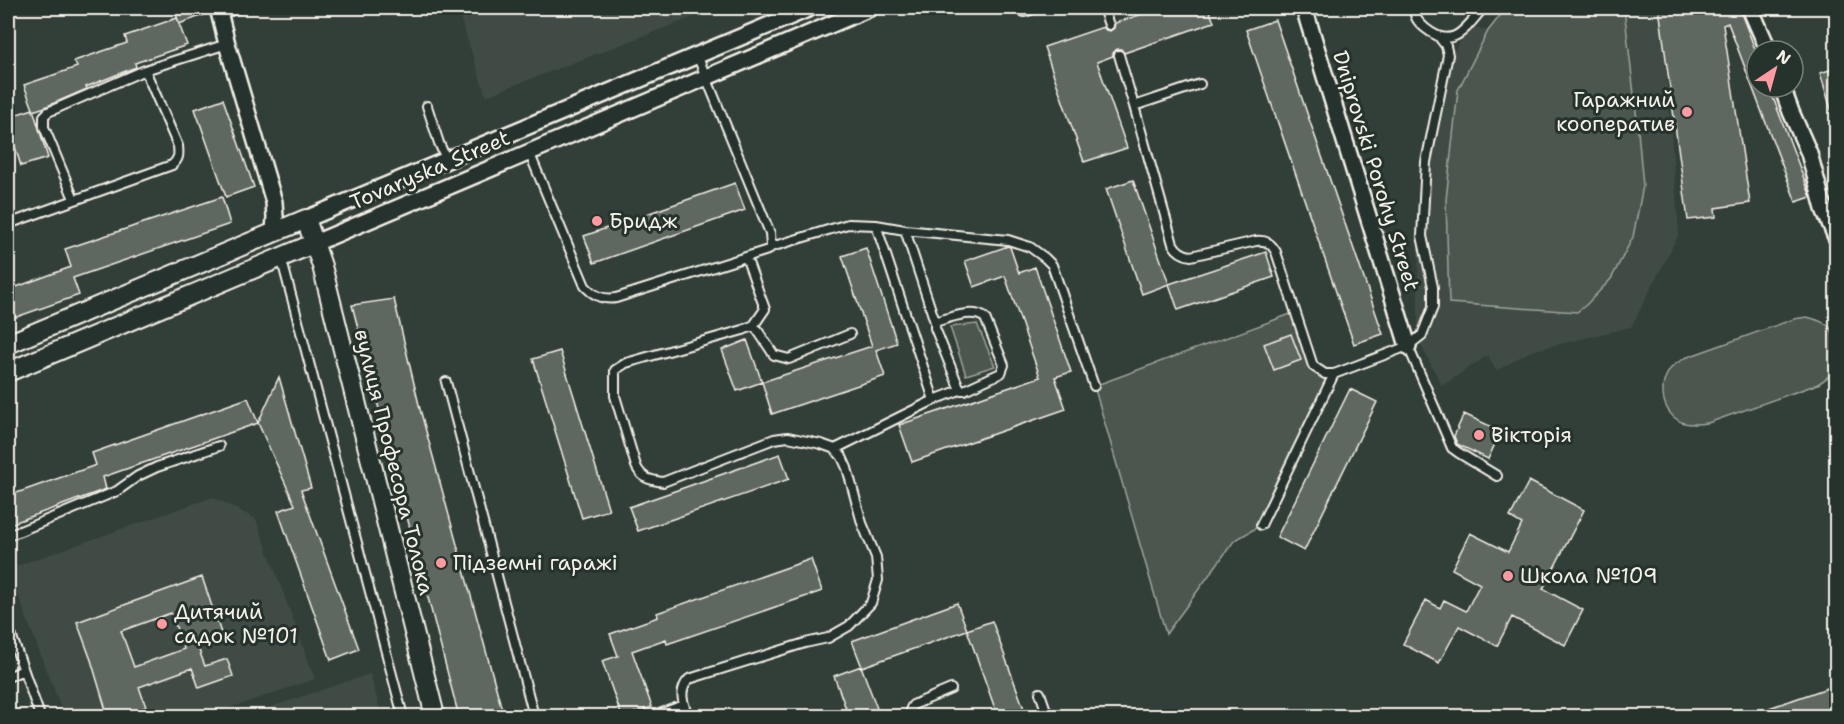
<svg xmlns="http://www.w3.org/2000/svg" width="1844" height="724" viewBox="0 0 1844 724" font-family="'Shantell Sans',sans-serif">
<rect width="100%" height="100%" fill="#323e38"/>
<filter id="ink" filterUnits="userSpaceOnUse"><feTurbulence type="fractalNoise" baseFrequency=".0167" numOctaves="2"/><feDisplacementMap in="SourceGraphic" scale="12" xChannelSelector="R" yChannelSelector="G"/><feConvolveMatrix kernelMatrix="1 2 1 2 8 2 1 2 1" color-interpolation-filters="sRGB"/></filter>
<g filter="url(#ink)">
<path fill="#404b44" d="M457,8H717L486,96Z
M1624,8H1661L1679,234L1631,327L1531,351L1496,371L1488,355L1442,386L1418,339V200L1435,87L1468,25L1488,31L1458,90L1446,200L1449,302L1577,312L1586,305L1611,279L1633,237L1637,120Z
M213,497L256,519L315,679L206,716H64L8,569Z
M370,674L382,716H244Z"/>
<path fill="#4c564f" stroke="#a0a49c" stroke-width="1.5" d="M1506,8H1624L1637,120L1643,186L1633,237L1611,279L1586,305L1577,312L1449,303L1446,200L1458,90L1488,31Z
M1296,312L1313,366L1334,374L1261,525L1234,541L1166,634L1094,386Z
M1807,317C1831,323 1836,329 1836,354C1836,371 1832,375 1818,384L1708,423C1700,424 1693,425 1684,423C1661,415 1656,383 1673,366C1676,363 1681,361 1685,358L1794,319Z
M977,324L995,366L966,375L950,327Z"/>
<path fill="#5f6861" stroke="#f4f1e8" stroke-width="1.5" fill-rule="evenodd" d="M174,8H209V13L179,24L187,45L135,63L136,67L86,87L87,89L45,107L33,111V109L48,158L21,166L8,124V117L33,109L24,85L77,67L74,61L127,43L125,36L177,18L179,23Z
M1160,8H1208L1214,22L1124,53L1121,49H1117L1113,53V56L1097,62L1127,148L1084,162L1044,47L1103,27L1106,30L1110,31L1114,28L1115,23Z
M1659,8H1739L1757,54V87H1769L1811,197L1796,202L1728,23L1723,25L1750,203L1715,208L1716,217L1688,220Z
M1275,20L1383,334L1354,344L1246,30Z
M1836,68V118L1834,119L1820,73Z
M223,99L254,187L226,197L195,109Z
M1133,180L1169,284L1142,294L1106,189Z
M735,183L745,210L594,263L584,236Z
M222,197L230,224L73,278L79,295L8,320V290L71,267L65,249Z
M1008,246L1010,247L1019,273L1035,267L1071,372L1055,377L1066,409L912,462L899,425L1040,377L1005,276L974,287L965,261Z
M866,248L897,343L876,350L885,376L772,414L762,382L872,346L842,256Z
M1266,252L1274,277L1178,310L1169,284Z
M394,299L420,409L504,717H459L352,305Z
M1291,334L1301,360L1274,370L1264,344Z
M747,340L762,382L737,391L722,350Z
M560,351L609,510L582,518L533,359Z
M279,377L311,488L301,490L359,649L331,660L278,511L295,505L258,423Z
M1350,389L1377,402L1304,551L1277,537Z
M248,398L258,423L103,477L106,489L8,525V496L96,465L92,453Z
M1464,414L1501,431L1488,459L1457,444L1454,436Z
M780,454L789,479L638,531L629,507Z
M1529,481L1584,510L1543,589L1583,610L1565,645L1512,617L1497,646L1459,626L1439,663L1403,644L1426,600L1440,608L1444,600L1466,611L1480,584L1452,569L1470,533L1508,552L1522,524L1510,517Z
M811,559L822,591L667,644L666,639L632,651L652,707L622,717L602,661L618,656L610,634L658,617L657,613Z
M202,577L222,636L197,645L205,666L227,659L233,676L199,688L192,668L139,687L146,707L120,717H108L91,660L77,622ZM171,613L184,649L134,667L121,631Z
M957,603L967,630L862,667L852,641Z
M992,621L1027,717H998L967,630Z
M861,666L878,711L863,717H849L834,676Z
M1836,685V717H1750L1749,715Z"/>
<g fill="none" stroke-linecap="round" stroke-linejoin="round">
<defs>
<path id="service" d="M1103,8L1109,25
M1414,8C1414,17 1418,22 1425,28C1453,51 1465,29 1483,8
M1024,12L1037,8
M221,14L240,8
M1119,55L1134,106
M1200,84L1134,106L1173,244C1177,251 1183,255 1191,256L1256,241C1266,240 1271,243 1276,252L1313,366L1325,374H1334L1408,346L1422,335L1433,307V287L1422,236L1426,162L1448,55L1446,46L1439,37
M427,106L439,143L447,161
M529,152L585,286C594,296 603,300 616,298L768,250L771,247L770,233L697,55
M74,199L44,127V116L48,112L145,70
M8,224L172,165C179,159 179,155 178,146L145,70L227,44
M876,225L934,400
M905,230L935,322C949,318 973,308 985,318L1004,365L1001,373L964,390H960L935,328V322
M771,247L848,224L876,225L905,230L1008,240L1030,247L1045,258L1052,265L1094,386
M281,257L403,716
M754,325L774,355L789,359L850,334
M1408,346L1452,448L1459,453L1497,476
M446,382L534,716
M835,449L934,400L960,390
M1261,525L1334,374
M8,536L117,491L138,476L157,467L219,446
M8,626L40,716
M8,677L23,670
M1040,693L1048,716
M654,716L684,705
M688,716C683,703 678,691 689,679L805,643L828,638L849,626L871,603L878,580L876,557L862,523L847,468L842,457L835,449L821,444L788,437L774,439L663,482C650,480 642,479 636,466L615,396V370L626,363L743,330L754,325L765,309L746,257
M912,716L911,708L913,705L951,689"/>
<path id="minor" d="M218,8L227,44L274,202L275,217L274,233
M1304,8L1408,346
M1750,8L1769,51
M1782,87L1791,112L1809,153L1824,209L1836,237
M306,219L810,8
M315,243L870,8"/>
<path id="tertiary" d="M8,344L306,219L322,266L435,716
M8,372L315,243"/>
</defs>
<use href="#service" stroke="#f4f1e8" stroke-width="12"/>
<use href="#minor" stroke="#f4f1e8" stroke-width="20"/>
<use href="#tertiary" stroke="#f4f1e8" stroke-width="22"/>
<use href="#service" stroke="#26332d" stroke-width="8"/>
<use href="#minor" stroke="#26332d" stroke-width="15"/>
<use href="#tertiary" stroke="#26332d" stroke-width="18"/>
</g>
</g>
<g fill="#ff9aa2" stroke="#26332d" stroke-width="2">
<circle cx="1687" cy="112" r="6"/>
<circle cx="597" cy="221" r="6"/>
<circle cx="1479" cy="435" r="6"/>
<circle cx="441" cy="563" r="6"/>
<circle cx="1508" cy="576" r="6"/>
<circle cx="162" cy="624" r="6"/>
</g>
<g text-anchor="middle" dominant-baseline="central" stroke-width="6" stroke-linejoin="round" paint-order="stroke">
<g font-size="21" fill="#f4f1e8" stroke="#26332d" text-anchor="start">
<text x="1675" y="100" text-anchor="end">Гаражний<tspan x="1675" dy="24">кооператив</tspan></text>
<text x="609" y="221">Бридж</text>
<text x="1491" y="435">Вікторія</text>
<text x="453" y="563">Підземні гаражі</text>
<text x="1520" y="576">Школа №109</text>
<text x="174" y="612">Дитячий<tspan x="174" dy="24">садок №101</tspan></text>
</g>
<g font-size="21" fill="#f4f1e8" stroke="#26332d">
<text transform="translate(430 170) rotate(-23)">Tovaryska Street</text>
<text transform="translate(1376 171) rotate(73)">Dniprovski Porohy Street</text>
<text transform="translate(394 462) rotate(76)">вулиця Професора Толока</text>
</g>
</g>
<rect width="1844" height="724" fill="none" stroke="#26332d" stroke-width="30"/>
<rect x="15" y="15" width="1814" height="694" fill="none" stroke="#f4f1e8" stroke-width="2" filter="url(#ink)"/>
<g transform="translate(1775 69) rotate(36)"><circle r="28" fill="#26332d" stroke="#787f78" stroke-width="1.5"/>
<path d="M0-4.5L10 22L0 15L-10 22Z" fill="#ff9aa2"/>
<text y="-9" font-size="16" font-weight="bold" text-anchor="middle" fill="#f4f1e8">N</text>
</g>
</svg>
